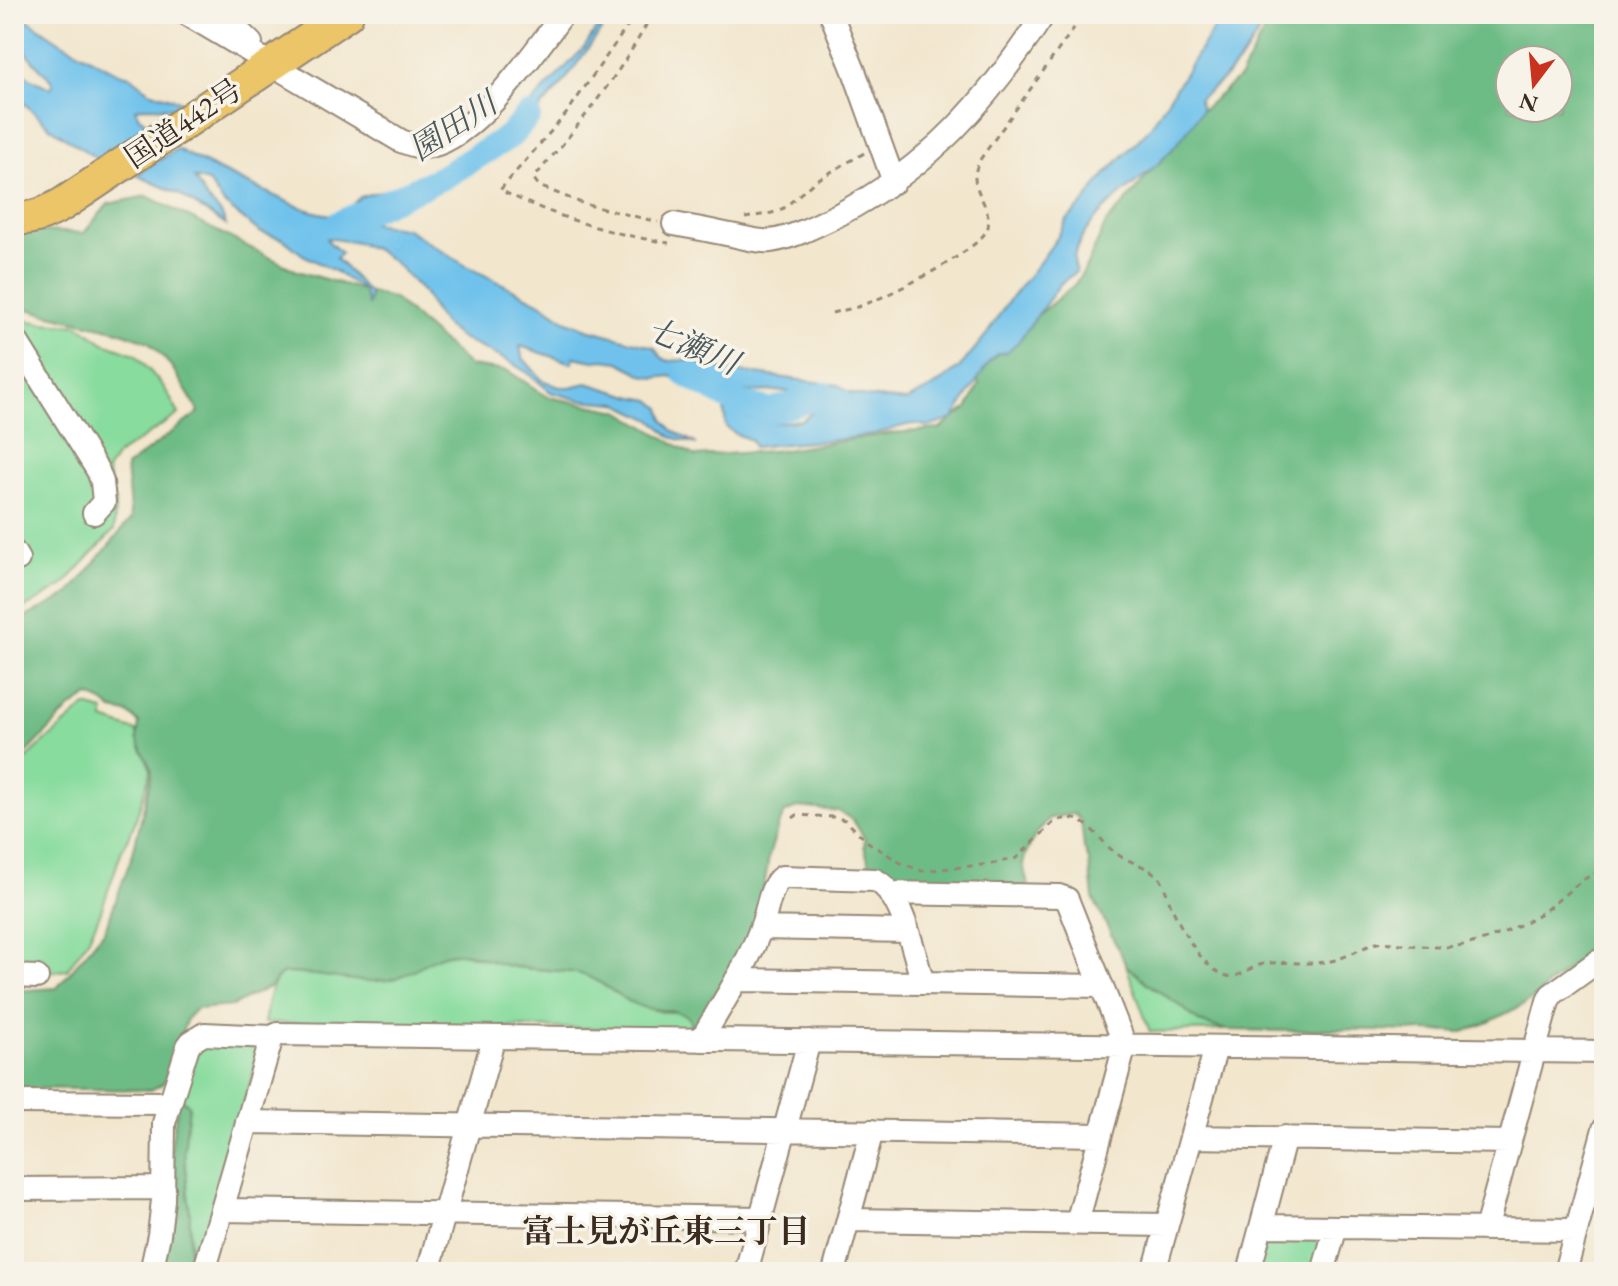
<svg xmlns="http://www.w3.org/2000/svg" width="1618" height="1286" viewBox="0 0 1618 1286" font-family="'EB Garamond','Noto Serif JP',serif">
<rect width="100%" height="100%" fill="#f7f3e8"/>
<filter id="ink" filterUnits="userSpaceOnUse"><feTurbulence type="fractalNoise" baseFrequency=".0125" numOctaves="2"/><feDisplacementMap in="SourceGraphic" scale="16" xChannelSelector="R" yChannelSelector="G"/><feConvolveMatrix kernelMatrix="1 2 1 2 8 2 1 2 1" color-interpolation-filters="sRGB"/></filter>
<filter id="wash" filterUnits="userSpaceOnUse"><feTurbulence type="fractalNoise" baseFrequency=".006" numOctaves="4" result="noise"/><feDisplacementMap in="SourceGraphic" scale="32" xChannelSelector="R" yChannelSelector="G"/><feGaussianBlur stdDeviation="1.8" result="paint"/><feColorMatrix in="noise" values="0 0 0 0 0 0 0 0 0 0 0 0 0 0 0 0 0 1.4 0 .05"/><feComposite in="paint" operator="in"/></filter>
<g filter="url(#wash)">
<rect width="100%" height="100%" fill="#f2e6cd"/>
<path fill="#88dc9e" stroke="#62835e" stroke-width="2" d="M14,318L41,323L78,325L104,343L135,354L164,387L179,414L117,455L107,471L115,502L114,530L62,586L14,614Z
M86,706L104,711V720L136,731L151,770L134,825L122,850L100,914L89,938L67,970L39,973L14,971V764L23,763L33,752Z
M458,952L513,967L577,973L591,977L626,1000L637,1005L662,1012H681L689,1018L692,1030L264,1023C268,1005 267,984 284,973L329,976L366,981L434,957Z
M1126,965L1148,984L1181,1006L1199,1022L1226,1030L1150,1032Z
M253,1043L259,1051L200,1256L190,1255V1215L184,1150L189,1105L179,1097L200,1045Z
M1266,1234H1325L1316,1272H1255Z"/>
<path fill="#6ebc85" stroke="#547352" stroke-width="2" fill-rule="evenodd" d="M1273,14H1599L1604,19V948L1584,956L1547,986L1537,996L1523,1005L1489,1022L1463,1032L1332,1029L1289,1031L1226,1030L1199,1022L1181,1006L1148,984L1126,965L1093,898L1089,861L1084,848L1081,821L1074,814L1050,818L1036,834L1026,853L1023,864L1028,886L907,891L889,871L873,868L869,864L864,846L865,839L853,820L838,811L798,807L785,813L778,826L769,856L762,900L750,936L697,1030H692C692,1029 689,1019 689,1018C682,1009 653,1011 642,1007C618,999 601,978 577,973C555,969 531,970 509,966C492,963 474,952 456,953C429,954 414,976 388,980C354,985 319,972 284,973L279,976L271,986L232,1006L196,1009L187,1018L166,1080L162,1084L151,1090L14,1088V991L57,988L105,930L133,853L151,777L152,771L137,739L139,723L128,713L113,710L103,702L89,696L69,709L21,759L14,762V623L68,595L131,519L126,467L199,412L172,367L149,342L119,331L46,314L14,305V227L20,230L84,233L108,204L147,196L297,271L394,299L470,366L508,371L548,397L619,411L695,456L785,450L893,433L940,429L967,408L973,398L979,384L977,377L980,363L1074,285L1084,271L1106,223L1125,203L1193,118L1240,77ZM1510,60H1558V108H1510Z
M179,1097L189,1105L184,1150L190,1215L189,1264L188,1272H160L172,1140Z"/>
<path fill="#70c2ec" stroke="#567685" stroke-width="2" d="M14,14H19L62,43L118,73L130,76L149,91L177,100L192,108L141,107L135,109L139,117L158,131L110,164L96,158L51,128L14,94V65L31,79L50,88L53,85C49,75 43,72 36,64C27,55 25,47 14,38Z
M600,14H613L563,83L516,136C506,141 495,139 486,145C466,159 454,185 428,192C403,198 366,191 355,220L407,229L466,266L539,302L565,320L587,329L654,347L662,358L668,361L691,360L725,370L838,385L847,392L866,397L906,401L935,386L960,367L987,334L1007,303L1039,263L1057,238L1066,221L1082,205L1105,175L1149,129L1223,14H1267C1253,48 1229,78 1199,99L1202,110C1191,127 1178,144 1163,159C1134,188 1087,212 1075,254C1073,260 1075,266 1076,272L1061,283L1018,342L1007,352L997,354L989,362L953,419L928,427C912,420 901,427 886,431C843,442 798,442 754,447L751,440L736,434L726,427L724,411L730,408L746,417L775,423L802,420L813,412L806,398L785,391L732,392L703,388L670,376L655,378L643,375L619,362L604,360L594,361L574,357L572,363L520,346L522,357L542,380L559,387H570L587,383L634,397L651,400L661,408L664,420L672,430L697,444L671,437L654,421L617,403L580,400L551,392L528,373L508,361L460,338L445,325L434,311L423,292L394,262L374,249L358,243L328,238L327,240L341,253L336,258L370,294L368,306L363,290L336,272L303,255L283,239L260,232L224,204L208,182L194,178L206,198L221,213L226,225L179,194L136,175L177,149C206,165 234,178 264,191C288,202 316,217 343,215L360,197L366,195L394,188H410L435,179L450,169L465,155L497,130L511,122L525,110L584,48L597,28Z"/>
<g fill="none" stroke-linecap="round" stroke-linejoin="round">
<path stroke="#70c2ec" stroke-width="26" d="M338,224L443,177L510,136L528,116
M686,374L736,402L771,411L825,395L839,402"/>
</g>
</g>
<g filter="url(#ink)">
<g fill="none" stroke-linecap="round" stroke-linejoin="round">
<defs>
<path id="minor" d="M187,14L401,141C411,145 420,148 431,146C477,136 535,51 563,14
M221,14L251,43
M831,14L854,71L894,182
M674,224C696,228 718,232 740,237C750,239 760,242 770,241C793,238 817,225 838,215C930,167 988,100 1044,14
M14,337L98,471L102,482L104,502L94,513
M14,552L18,559
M889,893L1059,896L1067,899L1125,1045L1077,1223
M761,928L906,931
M14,976L37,977
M736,980L1102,986
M701,1040C723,1002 749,964 763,922C768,908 770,885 782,877L875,880C903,893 914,955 923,983
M14,1102L169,1103
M247,1122L1100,1135
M1191,1137L1509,1142
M14,1189L164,1188
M223,1210L760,1218
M849,1220L1167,1225
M1262,1226L1576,1230
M1486,1229L1548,1001L1551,995L1597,962L1604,959
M151,1272L159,1235L163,1200L164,1123L188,1046L191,1042L204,1034L272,1037
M204,1272L272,1037L278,1034L1604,1052
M428,1272L494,1037
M746,1272L809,1041
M834,1272L872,1131
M1154,1272L1216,1047
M1249,1272L1285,1137
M1323,1272L1336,1227
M1565,1272L1604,1129"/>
<path id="highway" d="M14,218C33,220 47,213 63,204L347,14"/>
</defs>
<use href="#minor" stroke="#968876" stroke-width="26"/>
<use href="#highway" stroke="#968876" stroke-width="36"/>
<path stroke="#968876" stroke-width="3" stroke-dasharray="6 6" stroke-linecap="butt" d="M636,14L566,114L500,190C553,216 609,234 669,243
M652,14C629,59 598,100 566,140C556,153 543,165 534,179L539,186L584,204L658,222
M1123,14L1132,21
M745,218L772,213L784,208L815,181L866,152
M832,313C842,310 853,309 863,305C886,297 983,250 988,227C992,208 973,192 975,173C976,169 978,165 979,161L1084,14
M793,818L797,815L833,817L845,820L868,842L901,863L922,871L991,864L1017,858L1054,822C1061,819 1070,817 1078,820C1092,826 1102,842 1114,852C1128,863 1151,866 1161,880C1166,889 1168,899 1172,908C1182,930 1201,966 1224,975C1238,981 1250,966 1263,964C1286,960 1308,966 1331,961C1349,957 1364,945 1382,942C1403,944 1423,947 1444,947C1480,946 1519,928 1548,908C1566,895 1582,876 1604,870"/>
<use href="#minor" stroke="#fff" stroke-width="22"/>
<use href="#highway" stroke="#ecc569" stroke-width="32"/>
</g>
</g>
<g text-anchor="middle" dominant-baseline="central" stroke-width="7" stroke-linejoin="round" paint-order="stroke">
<g font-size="30" fill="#3b2a1e" stroke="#f7f3e8">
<text transform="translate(183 123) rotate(-34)">国道442号</text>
</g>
<g font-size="32" font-style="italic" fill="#4b585c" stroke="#f7f3e8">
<text transform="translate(453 126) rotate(-33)">園田川</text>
<text transform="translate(693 346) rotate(23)">七瀬川</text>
</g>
<g font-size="32" font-weight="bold" fill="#3b2a1e" stroke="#f7f3e8">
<text x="666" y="1231">富士見が丘東三丁目</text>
</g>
</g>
<rect width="1618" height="1286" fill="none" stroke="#f7f3e8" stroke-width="48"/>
<g transform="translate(1534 84) rotate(196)"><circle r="38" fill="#f7f3e8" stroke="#aca397" stroke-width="2"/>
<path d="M0-6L14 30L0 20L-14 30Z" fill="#c8321e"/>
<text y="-12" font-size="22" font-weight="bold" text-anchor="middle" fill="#3b2a1e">N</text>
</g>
</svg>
